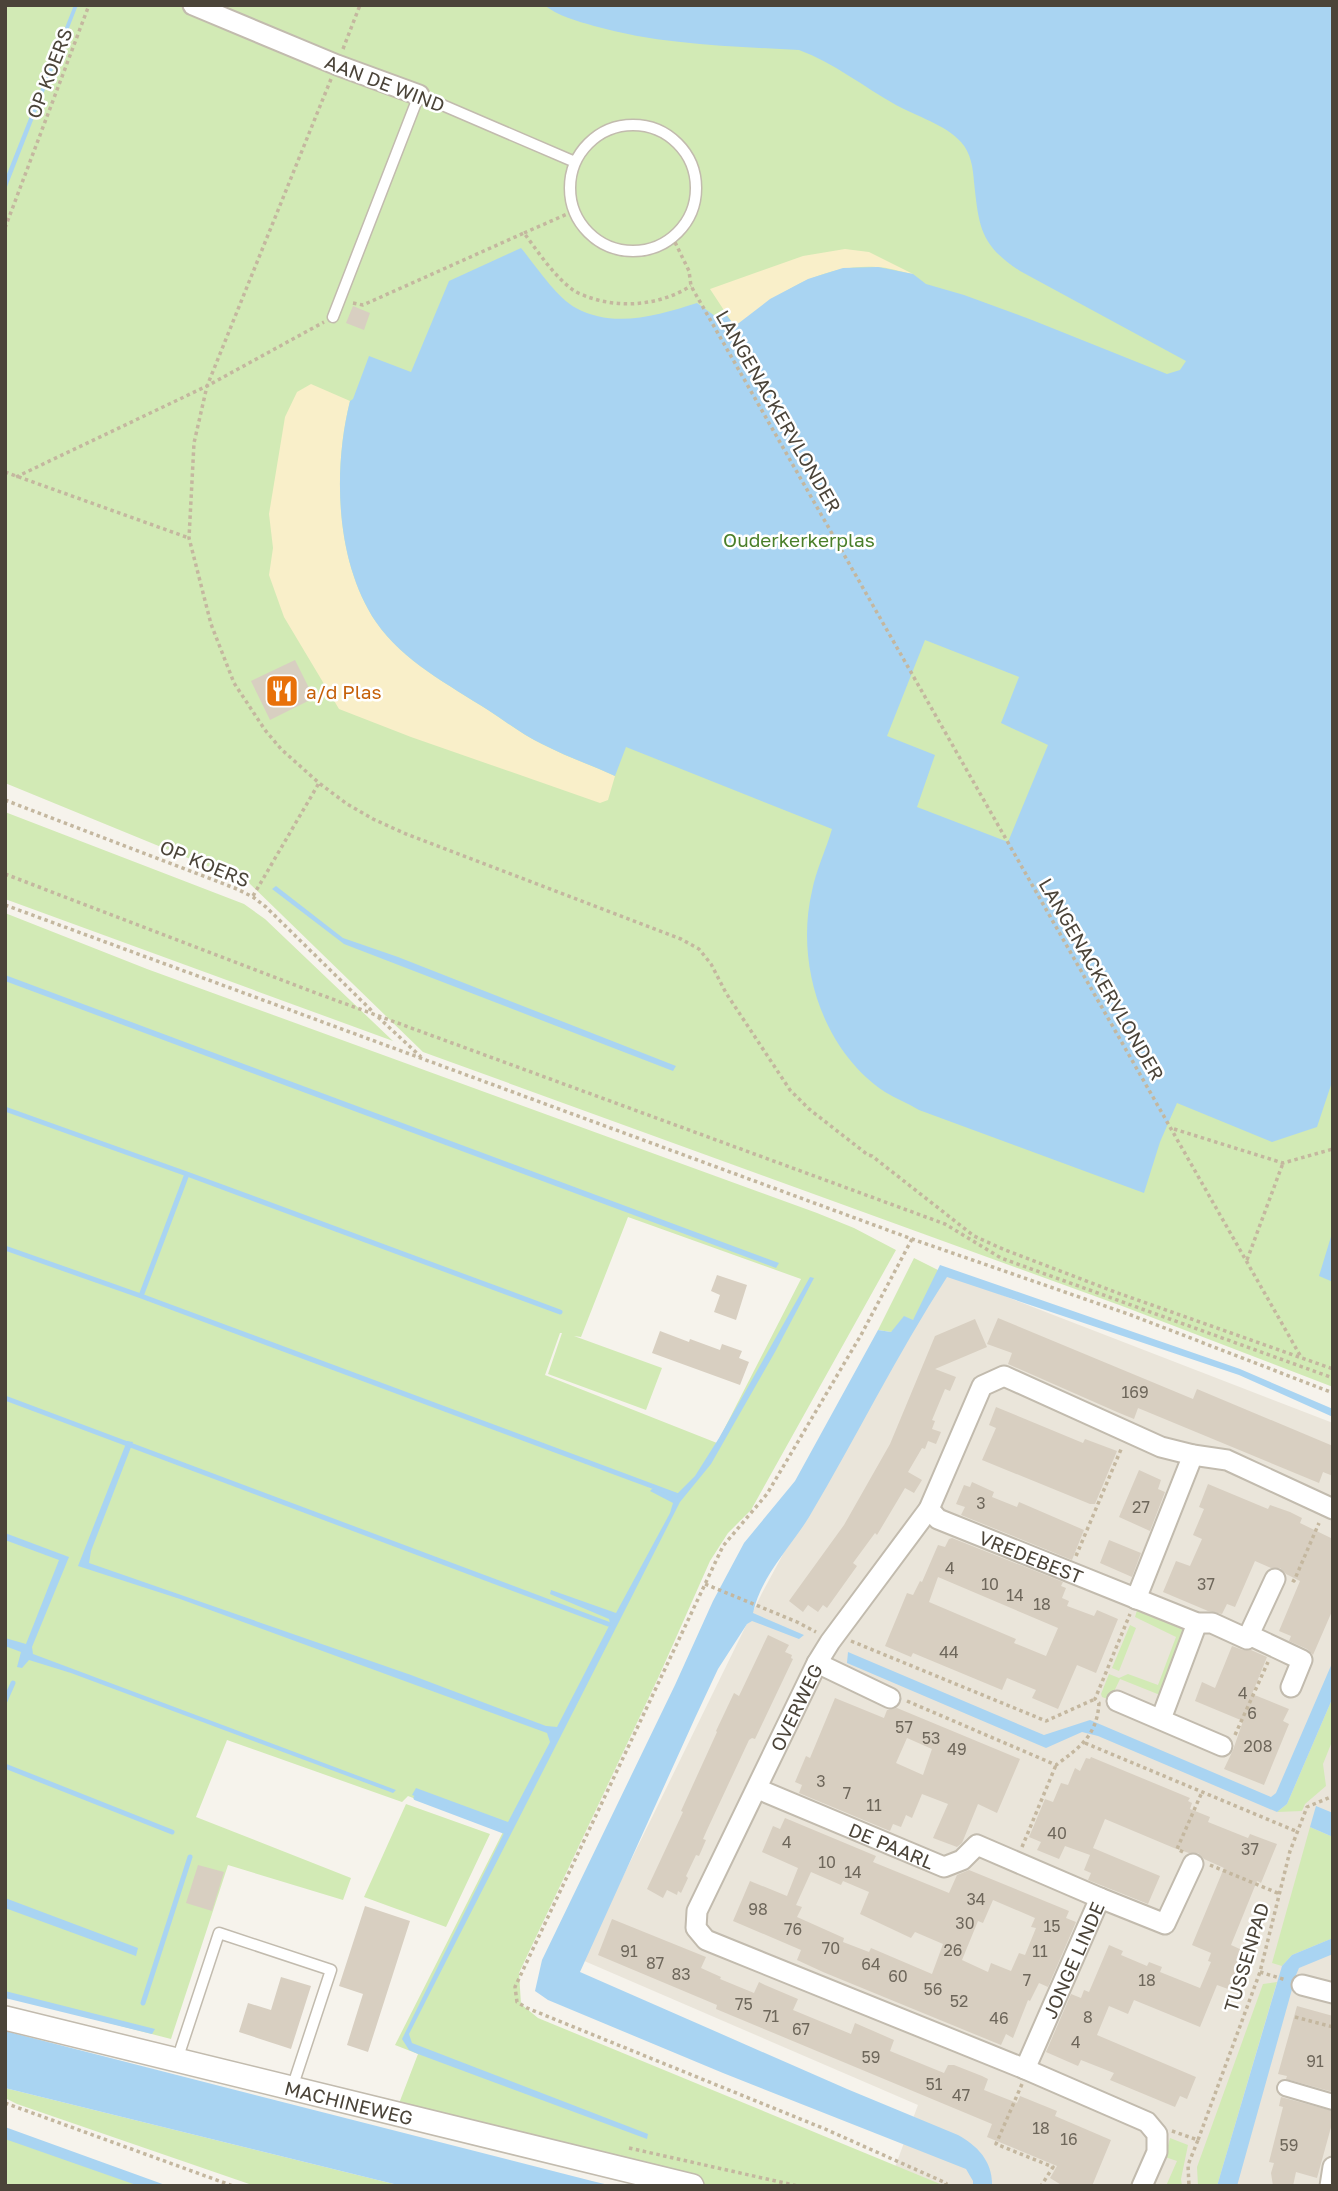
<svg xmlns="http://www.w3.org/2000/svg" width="1338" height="2191" viewBox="0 0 1338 2191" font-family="'Golos Text',sans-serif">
<rect width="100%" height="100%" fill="#f6f3ec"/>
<path fill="#eae5da" d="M937,1270L1333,1423V2186H888L918,2105L582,1960L762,1593Z"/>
<path fill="#d2eab5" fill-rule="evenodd" d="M5,5H1333V1387L1122,1306L423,1052L249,883L5,783Z
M5,812L244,904L265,919L393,1041L5,899Z
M5,913L147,969L817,1213L854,1228L896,1250L751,1510L728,1533L710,1561L659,1676L519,1973L521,2004L538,2018L945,2186H710L398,2106L418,2054L395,2045L503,1832L408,1796L402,1802L227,1740L196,1817L351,1878L343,1900L228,1865L171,2039L5,1996ZM628,1217L801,1279L717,1443L545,1375L560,1333H562L548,1374L646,1410L662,1368L574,1336L581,1337Z
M914,1258L946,1274L913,1320L891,1332L878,1330Z
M1138,1607L1178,1624L1184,1632L1160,1695L1120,1679L1110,1700L1102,1697L1101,1694L1109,1674L1119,1678L1128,1674L1158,1685L1176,1637L1135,1617Z
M1130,1625L1136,1628L1119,1671L1112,1668Z
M1333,1697V1739L1323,1764L1326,1786L1305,1804L1302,1811L1277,1812L1287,1804Z
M406,1804L490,1834L446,1927L364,1897Z
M1310,1827L1333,1837V1938L1292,1955L1282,1966L1272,1963Z
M1277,1982L1217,2186H1198L1197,2167L1263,1984Z
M5,2088L402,2186H255L17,2104L5,2098Z
M5,2135L140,2186H5Z
M1170,2138L1188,2145L1181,2179L1182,2186H1166L1177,2161L1165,2157Z"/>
<path fill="#f9efc9" d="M845,249L869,252L913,274C901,272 888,267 876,267C820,264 777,294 735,327L710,289L803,256Z
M311,384L350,401C333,469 335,561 376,622C403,661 449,685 488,710C505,721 523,735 542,744C565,756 591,765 615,776L608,800L600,803L411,737L339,709L284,617L269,575L273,548L269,514L285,417L297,392Z"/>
<path fill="#a9d4f2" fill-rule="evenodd" d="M74,5H78L5,192V179Z
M544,5H1333V1079L1317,1127L1272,1142L1177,1103L1160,1142L1144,1193L919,1110C908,1103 896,1099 885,1092C822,1050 795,963 812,891C816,870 826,850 832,829L626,747L615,776C591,765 565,756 542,744C523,735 505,721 488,710C449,685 403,661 376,622C335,561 333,469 350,401L353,399L369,356L411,372L449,281L521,248C536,266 556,297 576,308C614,329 659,315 697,303L715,316L724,312L735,326L770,299L808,279L843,268L878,267L913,274L926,284L964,295L1032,320L1167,374L1180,370L1186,361L1020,271C980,245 979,227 974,182C973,168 971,153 961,142C946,125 916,116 896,105C864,87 834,63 799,50C730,46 661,45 594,26C577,21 558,16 544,5ZM925,640L1019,677L1001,723L1048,745L1008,842L917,807L935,755L887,736Z
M276,886L343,938L398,957L676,1066L673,1071L344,944L272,889Z
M5,975L779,1263L776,1268L5,981Z
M1333,1230V1282L1319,1276Z
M940,1265L1240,1369L1333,1409V1417L1239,1375L947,1277C897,1354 856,1438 809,1517C790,1548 761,1576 753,1613L804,1635L799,1639L752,1621L747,1624L718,1669L695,1718L580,1972L847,2089L958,2135C978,2146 993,2162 992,2186H973V2181L966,2169L723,2073L548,2000L535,1991L542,1960L675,1685L713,1601L744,1543L795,1481L878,1330L891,1332L904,1316L913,1320Z
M810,1277L814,1278L775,1352L711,1464L680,1502L409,2034L412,2043L648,2134L647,2139L418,2054L409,2050L402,2039L505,1831L412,1795L416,1788L508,1822L550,1742L547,1733L180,1599L78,1566L127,1441L133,1442L91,1551L89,1563L411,1675L546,1726L557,1727L610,1624L609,1619L550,1594L551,1590L616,1613L670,1513L673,1503L650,1491L653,1488L675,1496L695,1476L719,1438Z
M5,1533L69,1557L32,1647L33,1654L396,1790L393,1793L71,1673L29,1660L22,1668L17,1667L21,1652L5,1646V1638L26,1644L59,1560L5,1540Z
M848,1652L1044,1735L1090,1720L1271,1797L1276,1793L1333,1661V1697L1287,1804L1277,1812L1098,1736L1082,1732L1046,1748L847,1663Z
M1316,1806L1333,1813V1837L1310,1827Z
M5,1898L138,1948L136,1956L5,1908Z
M1333,1938V1954L1299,1968L1296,1975L1237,2186H1217L1282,1966L1292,1955Z
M5,1991L155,2029L152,2034L5,1998Z
M5,2031L592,2181L613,2186H402L5,2088Z
M5,2127L168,2186H139L5,2139Z"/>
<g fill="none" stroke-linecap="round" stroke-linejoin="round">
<path stroke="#a9d4f2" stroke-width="5" d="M5,1109L187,1174L560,1312
M187,1174L141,1296L676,1495
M5,1248L141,1296
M5,1398L608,1624
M5,1701L13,1683
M5,1766L172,1832
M416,1798L506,1832
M143,2003L190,1857"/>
</g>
<path fill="#d8cfc1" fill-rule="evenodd" d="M353,306L370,313L364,330L346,323Z
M295,660L314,698L270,720L251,681Z
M717,1275L747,1285L736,1320L714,1312L720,1295L711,1291Z
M998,1318L1193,1399L1197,1389L1333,1446V1476L1323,1472L1319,1483L1138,1408L1134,1419L1117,1412L1008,1364L1012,1353L987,1344Z
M975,1319L987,1347L935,1369L956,1377L950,1391L945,1389L932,1420L935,1421L932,1429L941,1432L936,1444L928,1441L925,1449L922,1448L908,1472L922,1480L914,1493L905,1488L877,1535L875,1533L853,1563L857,1566L827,1608L823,1605L818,1612L808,1605L803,1612L789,1601L844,1525L890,1444L935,1336Z
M660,1331L689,1342L690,1339L720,1350L722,1344L742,1351L739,1358L749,1362L740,1385L652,1353Z
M996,1407L1083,1443L1085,1439L1117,1451L1095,1504H1090L982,1460L996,1428L989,1425Z
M1139,1470L1161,1480L1158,1489L1165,1492L1150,1531L1119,1517Z
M972,1482L994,1492L992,1497L1017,1507L1019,1502L1084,1530L1072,1560L961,1515L965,1507L956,1504L964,1485L970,1487Z
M1208,1484L1268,1509L1270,1505L1290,1512L1302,1518L1300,1523L1333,1539V1609L1313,1655L1307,1649L1289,1641L1291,1636L1279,1631L1300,1581L1286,1574L1280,1568H1271L1255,1561L1235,1607L1227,1604L1222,1614L1208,1611L1163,1592L1176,1561L1190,1566L1202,1539L1193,1535L1204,1509L1199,1507Z
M952,1538L1063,1582L1061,1586L1066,1588L1062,1598L1069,1601L1067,1606L1094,1616L1097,1610L1118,1619L1096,1673L1077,1665L1058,1709L1032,1698L1036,1690L1007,1678L1002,1690L913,1653L911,1657L885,1646L907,1593L913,1595L920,1581L922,1582L938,1545L945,1547L949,1539ZM938,1577L1058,1628L1046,1656L1014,1643L1016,1639L929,1602Z
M1109,1540L1141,1553L1132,1577L1100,1563Z
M768,1635L789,1645L785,1652L792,1655L791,1658L793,1659L755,1739L752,1738L749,1740L707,1830L703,1839L706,1840L699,1856L696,1855L686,1876L688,1878L681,1893L678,1891L677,1895L667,1890L663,1898L647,1889L683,1812L681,1811L717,1732L716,1731L734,1693L739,1696Z
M1232,1646L1243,1650H1251L1267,1657L1252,1694L1289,1709L1283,1721L1289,1724L1264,1785L1224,1769L1233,1750L1243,1721L1195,1701L1202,1682L1215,1688Z
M835,1698L884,1718L887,1710L897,1708L1020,1759L997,1813L978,1804L962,1843L957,1847L933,1838L948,1804L922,1794L912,1818L906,1815L901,1827L893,1824L890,1831L799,1793L802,1785L795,1782L806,1756L810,1758ZM907,1738L932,1749L923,1775L896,1763Z
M1091,1757L1190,1798L1188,1801L1192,1803L1190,1809L1210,1817L1208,1822L1248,1838L1250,1834L1277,1844L1261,1883L1257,1881L1231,1945L1255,1956L1239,1993L1217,1985L1200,2027L1134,2000L1128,2014L1109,2006L1097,2035L1196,2077L1187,2099L1180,2096L1175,2107L1110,2080L1114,2073L1081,2060L1078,2066L1046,2052L1071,1994L1081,1998L1084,1990L1089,1992L1109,1945L1123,1951L1121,1955L1147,1966L1149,1962L1162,1967L1160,1972L1200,1988L1211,1962L1208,1961L1211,1953L1192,1945L1224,1868L1204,1859L1198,1853H1189L1174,1848L1105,1819L1093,1848L1160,1876L1148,1904L1088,1880L1091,1873L1084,1870L1090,1855L1065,1846L1059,1859L1037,1850L1041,1842L1029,1837L1045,1799L1053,1802L1061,1783L1068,1785L1075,1768L1080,1771L1086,1758L1090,1759Z
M785,1818L876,1856L873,1862L949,1893L957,1875L969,1870L1069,1911L1066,1918L1076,1922L1048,1987L1039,1983L1030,2001L1028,2000L1013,2038L1006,2034L1001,2045L823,1972L797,1960L801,1950L733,1921L750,1881L787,1896L798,1868L762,1852L773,1826L780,1829ZM811,1872L841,1885L843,1881L869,1892L860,1914L911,1938L915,1932L943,1944L932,1974L871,1948L869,1952L843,1942L844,1938L797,1917L802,1907L796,1905ZM993,1900L1035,1918L1031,1927L1036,1928L1025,1955L1019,1953L1011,1971L991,1963L988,1972L962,1960L978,1921L983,1923Z
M198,1865L224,1872L212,1911L186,1903Z
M365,1906L410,1921L368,2052L347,2045L363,1994L339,1986Z
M612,1919L706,1957L701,1968L721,1977L720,1979L754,1993L759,1982L765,1985L798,1999L793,2010L851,2034L855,2023L894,2040L890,2051L944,2073L948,2065H954L982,2076L988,2079L984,2090L1017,2103L1020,2096L1057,2111L1055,2116L1111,2140L1092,2186H1063L1050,2178L1057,2166L987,2137L992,2124L716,2009L717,2005L598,1955Z
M281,1977L311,1986L291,2049L239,2032L248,2003L271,2010Z
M1297,2006L1333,2016V2092L1286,2079L1287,2076L1278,2074Z
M1281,2097L1333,2111V2120L1317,2178L1296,2172L1293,2186H1273L1271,2173L1274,2163L1269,2162L1283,2107L1279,2106Z"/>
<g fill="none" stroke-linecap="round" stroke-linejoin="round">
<defs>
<path id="service" d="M570 188a63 63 0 1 1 126 0a63 63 0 1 1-126 0Z
M333,317L419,95L575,162
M177,2060L219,1933L331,1970L292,2088"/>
<path id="pedestrian" d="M1285,2088L1333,2102"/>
<g id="minor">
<path d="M193,5L337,65L419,95"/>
<path id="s1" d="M929,1509L938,1519L1197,1623H1212L1247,1639L1275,1579"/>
<path d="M1136,1599L1193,1455"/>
<path d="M1249,1635L1302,1660L1291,1687"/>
<path d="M817,1663L890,1698"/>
<path d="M1117,1701L1222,1746"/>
<path d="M1161,1719L1197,1623"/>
<path id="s2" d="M758,1789L944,1867L962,1860L977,1845L1100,1898"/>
<path d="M1302,1985L1333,1993"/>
<path id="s3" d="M1025,2069L1100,1898L1165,1924L1193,1864"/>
<path id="s4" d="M1142,2186L1157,2152V2134L1147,2122L1025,2069L706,1940L696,1928L697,1911L817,1663L830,1642L929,1509L982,1386L1004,1376L1161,1447L1193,1455L1227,1460L1333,1509"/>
<path d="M1330,2186L1333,2167"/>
</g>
<g id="tertiary">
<path id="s5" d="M5,2018L692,2186"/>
</g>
</defs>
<use href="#service" stroke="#c2bbae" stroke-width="13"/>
<use href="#pedestrian" stroke="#c2bbae" stroke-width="18"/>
<use href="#minor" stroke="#c2bbae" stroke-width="23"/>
<use href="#tertiary" stroke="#c2bbae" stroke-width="26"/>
<path stroke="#c4b79f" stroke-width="3.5" stroke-dasharray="3.5 3.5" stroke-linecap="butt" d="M343,49L360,5
M331,79L207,386L194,443L189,538L211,624L234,683L265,730L281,749L319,783L347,804L373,819L406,834L681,939L699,949L711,964L726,993L790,1090L809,1109L868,1155L872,1156L974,1236L1005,1250L1115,1292L1333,1369
M5,228L89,5
M524,233L574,211
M672,236L689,271L691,286L1301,1357
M353,303L363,305L524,233C539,253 553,275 573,290C577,293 583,295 588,297C622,309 660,305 691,286
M5,472L189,538
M16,477L207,386L324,322
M5,800L237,889L253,897L266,907L373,1012
M5,874L316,993L945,1224L1001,1258L1333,1378
M253,896L319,783
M5,905L912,1239L1131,1315L1333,1393
M378,1017L421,1057
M1174,1129L1283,1163L1333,1149
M912,1239L861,1335L767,1494L723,1546L515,1987L517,2002L527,2008L825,2129L946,2183V2186
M1247,1260L1283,1163
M1076,1556L1122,1447
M1292,1580L1294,1581L1319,1523
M705,1584L797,1622L816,1632
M851,1641L1046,1721L1095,1699
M907,1701L1056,1765C1079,1748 1097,1736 1099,1703L1095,1699L1130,1614
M1235,1735L1268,1662
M1085,1743L1298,1832
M1022,1847L1056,1765
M1183,1852L1177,1849L1202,1792
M1210,1865L1280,1894
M1260,1972L1286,1980
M1295,2017L1333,2027
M1022,2084L996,2144L1053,2167L1041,2186
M5,2103L233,2186
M1172,2131L1198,2140L1188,2165L1189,2186
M1198,2140L1260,1972L1290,1851L1307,1807L1333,1796
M629,2148L798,2186"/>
<use href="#service" stroke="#fff" stroke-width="10"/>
<use href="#pedestrian" stroke="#fff" stroke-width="14"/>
<use href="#minor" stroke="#fff" stroke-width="19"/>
<use href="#tertiary" stroke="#fff" stroke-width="23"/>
</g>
<defs>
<symbol id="restaurant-square" viewBox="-11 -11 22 22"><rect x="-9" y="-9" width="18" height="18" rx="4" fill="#e8710a" stroke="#fff"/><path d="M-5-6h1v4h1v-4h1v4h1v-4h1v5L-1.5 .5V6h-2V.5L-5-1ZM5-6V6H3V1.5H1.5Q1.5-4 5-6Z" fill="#fff"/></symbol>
</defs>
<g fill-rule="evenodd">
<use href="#restaurant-square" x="263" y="672" width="38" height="38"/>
</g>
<g text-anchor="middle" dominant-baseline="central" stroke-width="5" stroke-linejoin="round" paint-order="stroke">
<g font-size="16" fill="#6e675b">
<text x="1135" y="1392">169</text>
<text x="981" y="1503">3</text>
<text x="1141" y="1507">27</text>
<text x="950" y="1568">4</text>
<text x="990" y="1584">10</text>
<text x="1206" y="1584">37</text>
<text x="1015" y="1595">14</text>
<text x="1042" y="1604">18</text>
<text x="949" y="1652">44</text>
<text x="1243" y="1693">4</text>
<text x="1252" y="1713">6</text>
<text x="904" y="1727">57</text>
<text x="931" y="1738">53</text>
<text x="1258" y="1746">208</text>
<text x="957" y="1749">49</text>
<text x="821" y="1781">3</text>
<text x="847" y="1793">7</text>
<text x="874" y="1805">11</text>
<text x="1057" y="1833">40</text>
<text x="787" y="1842">4</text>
<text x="1250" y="1849">37</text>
<text x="827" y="1862">10</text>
<text x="853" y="1872">14</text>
<text x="976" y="1899">34</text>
<text x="758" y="1909">98</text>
<text x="965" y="1923">30</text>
<text x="1052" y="1926">15</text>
<text x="793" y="1929">76</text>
<text x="831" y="1948">70</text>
<text x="953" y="1950">26</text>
<text x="629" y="1951">91</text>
<text x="1040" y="1951">11</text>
<text x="655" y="1963">87</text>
<text x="871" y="1964">64</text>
<text x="681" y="1974">83</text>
<text x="898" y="1976">60</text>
<text x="1027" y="1980">7</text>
<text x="1147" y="1980">18</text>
<text x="933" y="1989">56</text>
<text x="959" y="2001">52</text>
<text x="744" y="2004">75</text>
<text x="771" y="2016">71</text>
<text x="1088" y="2017">8</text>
<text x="999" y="2018">46</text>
<text x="801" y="2029">67</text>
<text x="1076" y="2042">4</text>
<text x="871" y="2057">59</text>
<text x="1315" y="2061">91</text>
<text x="934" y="2084">51</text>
<text x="961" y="2095">47</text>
<text x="1041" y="2128">18</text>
<text x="1069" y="2139">16</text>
<text x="1289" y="2145">59</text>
</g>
<g font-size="19" fill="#4b4439" stroke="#fff">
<text transform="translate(49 73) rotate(-69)">OP KOERS</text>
<text transform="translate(385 83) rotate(21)">AAN DE WIND</text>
<text transform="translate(779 411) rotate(60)">LANGENACKERVLONDER</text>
<text transform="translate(205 863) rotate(22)">OP KOERS</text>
<text transform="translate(1102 979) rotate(60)">LANGENACKERVLONDER</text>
<text stroke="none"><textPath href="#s1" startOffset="114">VREDEBEST</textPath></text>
<text stroke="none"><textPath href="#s4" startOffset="807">OVERWEG</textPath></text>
<text stroke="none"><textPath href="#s2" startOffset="145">DE PAARL</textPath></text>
<text transform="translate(1246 1957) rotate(-73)">TUSSENPAD</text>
<text stroke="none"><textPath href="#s3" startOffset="119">JONGE LINDE</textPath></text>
<text stroke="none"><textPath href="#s5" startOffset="354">MACHINEWEG</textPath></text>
</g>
<g font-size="19" fill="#4a7f2a" stroke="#fff">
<text x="799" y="539">Ouderkerkerplas</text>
</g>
<g font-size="19" fill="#c56008" stroke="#fff" text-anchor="start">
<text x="306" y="691">a/d Plas</text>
</g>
</g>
<rect width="1338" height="2191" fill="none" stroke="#4b4439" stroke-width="14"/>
</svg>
